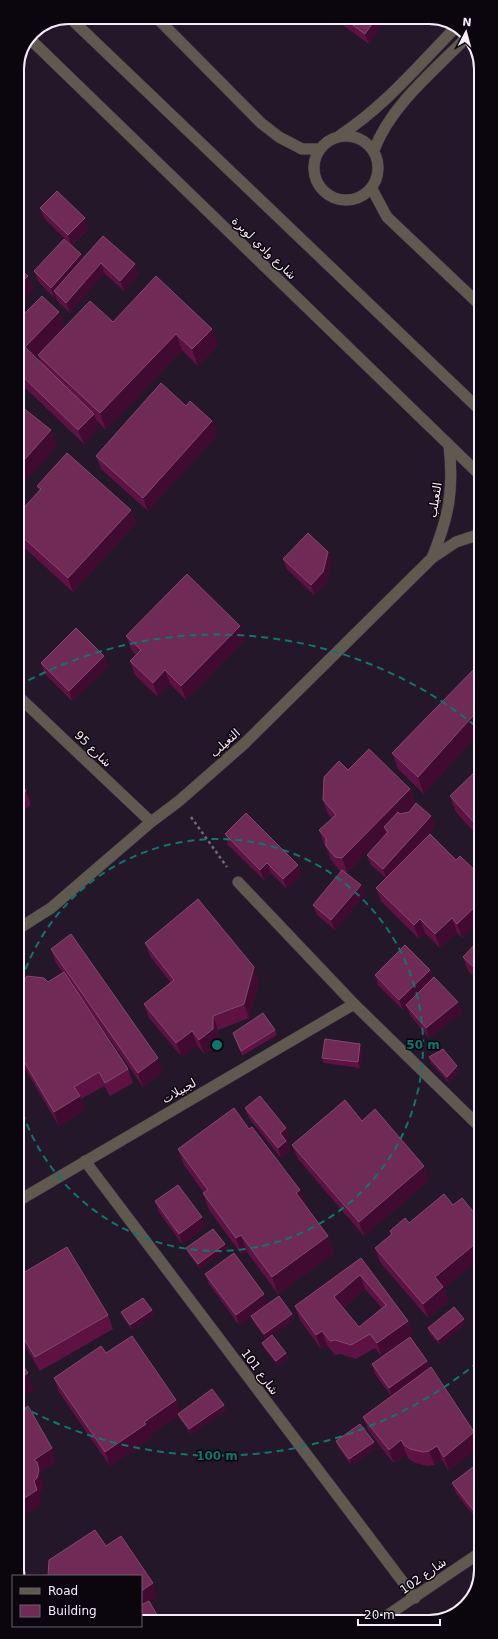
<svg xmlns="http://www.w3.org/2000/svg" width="498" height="1639" viewBox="0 0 498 1639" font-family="'DejaVu Sans',Vazirmatn,sans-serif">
<rect width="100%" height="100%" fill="#25172a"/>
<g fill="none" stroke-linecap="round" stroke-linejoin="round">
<defs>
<path id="minor" d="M156,17L261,123L279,137L302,149H320
M314 168a32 32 0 1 1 64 0a32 32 0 1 1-64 0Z
M339,136C384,107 419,65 456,27
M374,150C391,105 434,71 467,37
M372,189L387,217L480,305
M432,558C449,516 454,490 449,445
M17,695L151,822
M238,882L354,1004L481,1128
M18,929L51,908L151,822L179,801L244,744L432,558L456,542L480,534
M85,1161L415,1598
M18,1201L354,1004
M379,1621L481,1552"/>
<path id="tertiary" d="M69,17L480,410
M30,39L480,475"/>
</defs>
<use href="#minor" stroke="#3e3143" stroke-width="12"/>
<use href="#tertiary" stroke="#3e3143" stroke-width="12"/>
<path stroke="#746778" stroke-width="2.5" stroke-dasharray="3 3" stroke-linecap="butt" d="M191,817L227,867"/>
<use href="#minor" stroke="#5f594f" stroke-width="11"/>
<use href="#tertiary" stroke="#5f594f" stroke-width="11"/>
</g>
<path fill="#5e1243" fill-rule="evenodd" d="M335,17H387V18L369,44L337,21Z
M40,208L88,229L72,245L81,254L83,258L135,264L138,275L124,291L104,273L70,313L57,301L56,297L54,298L38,281L34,271L70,244L44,218Z
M156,276L218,345L198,366L182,350L106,430L96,420L99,428L84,444L17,380V321L59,312L64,326L34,357L41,363L38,355L113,322Z
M186,406L217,435L148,511L101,469L96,456Z
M37,486L131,510L136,523L73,592L17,541V515L39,491Z
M283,559L331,562L327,582L314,595L287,569Z
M126,636L245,640L186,700L170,684L158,697L135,675L130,661L136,655L131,649Z
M41,663L108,666L72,701L44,673Z
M480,663V731L424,794L398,769L392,753Z
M480,767V839L456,812L450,796Z
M348,770L410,789L415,803L405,813L431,816L435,827L409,855L456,860L481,876V920L462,938L457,932L440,948L425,933L419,939L381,901L376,888L386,878L371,865L367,855L386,834V833L347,872H345L361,885L364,895L335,930L317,915L313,905L341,871H340L331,860L326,847L324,844L319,830L332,819L328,814L323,800Z
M17,777L26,791L31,805L18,814Z
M225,834L302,875L287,889L271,873L264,880L228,845Z
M481,938V983L468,971L463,957Z
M145,943L259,981L249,1018L218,1030L219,1042L204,1054L197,1045L182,1057L149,1018L144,1004L171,983L150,956Z
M51,949L163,1072L143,1087L82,999L128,1069L133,1083L110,1096L104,1086L81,1099L85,1110L59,1126L18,1057V1004L48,982L63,973L56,963Z
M430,970L433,978L458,1002L462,1012L429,1038L410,1015L407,1007L403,1010L378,985L375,975Z
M275,1030L277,1035L242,1056L233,1033Z
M362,1049L360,1068L324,1063L322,1058Z
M429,1057L459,1072L449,1083L431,1063Z
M245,1108L290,1138L286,1141L290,1151L281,1158L249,1118Z
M362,1121L424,1166L429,1180L364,1236L298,1159L292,1145Z
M249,1129L300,1190L306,1206L328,1236L334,1253L278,1294L247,1252L242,1255L209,1210L203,1193H204L184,1165L178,1149Z
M155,1201L205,1227L182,1244L159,1212Z
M453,1205L476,1215L481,1226V1257L444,1288L448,1301L428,1318L380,1262L375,1248L391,1235L390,1231Z
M225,1244L227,1249L200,1269L188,1253L186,1248Z
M361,1258L408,1321L413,1334L387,1353L427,1361L430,1368L479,1446L449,1471L442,1460L435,1465L428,1466L415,1463L409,1459L406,1454L394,1464L368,1430L363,1417L391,1396L375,1374L372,1364L382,1357L375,1348L356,1359L340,1354L335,1355L327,1345L321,1349L300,1320L295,1306ZM365,1289L382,1308L359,1327L343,1308Z
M205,1274L268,1304L292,1314L294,1320L266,1339L253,1321L251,1316L239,1325L209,1284Z
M18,1276L108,1315L113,1329L40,1371L18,1335Z
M152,1310L154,1315L132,1330L123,1317L121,1312Z
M466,1324L440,1345L430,1334L428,1328Z
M262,1343L286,1353L288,1359L278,1366L264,1348Z
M106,1353L176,1400L180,1412L224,1405L226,1410L191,1434L180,1419L178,1415L150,1435L151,1438L110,1466L59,1392L54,1378Z
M336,1441L376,1448L351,1465L338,1447Z
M481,1461V1518L478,1521L456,1493L452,1483Z"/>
<path fill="#410a31" d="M301,17H305L302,20Z
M377,17H387V18L369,44L365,34Z
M85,218L88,229L71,245L68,235Z
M81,254L85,264L54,291L56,297L54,298L51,288Z
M101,263L104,273L70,313L66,303Z
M135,264L138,275L124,291L120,281Z
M28,276L33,290L17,307V287Z
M59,312L64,326L30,361L25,347Z
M212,329L218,345L198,366L192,349Z
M176,334L182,350L106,430L100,413Z
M94,414L99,428L84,444L78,430Z
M212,421L217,435L148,511L143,498Z
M51,430L57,446L17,491V468Z
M131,510L136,523L73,592L68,578Z
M328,552L331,562L327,582L314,595L311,585Z
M240,626L245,640L186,700L181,686Z
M104,656L108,666L72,701L69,691Z
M165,670L170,684L158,697L153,683Z
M480,708V731L424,794L418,777Z
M410,789L415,803L387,831L384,827L386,833L347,872L342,858Z
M431,816L435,827L387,880L383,869Z
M267,863L271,873L264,880L260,870Z
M298,865L302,875L287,889L283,879Z
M361,885L364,895L335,930L331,920Z
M481,901V920L462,938L457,924Z
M452,918L457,932L440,948L435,934Z
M420,919L425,933L419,939L414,925Z
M254,967L259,981L249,1018L244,1004Z
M430,970L433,980L406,1005L407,1007L403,1010L399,1000Z
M458,1002L462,1012L429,1038L426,1028Z
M213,1016L218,1030L219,1042L204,1054L199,1040Z
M192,1031L197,1045L182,1057L176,1043Z
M360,1044L362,1049L360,1068L358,1062Z
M158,1058L163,1072L143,1087L138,1073Z
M457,1066L459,1072L449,1083L447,1077Z
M80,1096L85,1110L59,1126L54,1112Z
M286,1128L290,1138L286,1141L290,1151L281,1158L278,1148L280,1133Z
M424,1166L429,1180L364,1236L359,1222Z
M300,1190L306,1206L296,1193Z
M476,1215L481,1227L473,1218Z
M202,1217L205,1227L182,1244L179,1234Z
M241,1235L247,1252L242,1255L236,1238Z
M328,1236L334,1253L278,1294L272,1277Z
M481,1239V1257L444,1288L448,1301L428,1318L423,1304L435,1277Z
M225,1244L227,1249L200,1269L198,1264Z
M360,1275L365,1289L339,1311L334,1297Z
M264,1294L268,1304L239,1325L236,1315Z
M152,1310L154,1315L132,1330L130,1325Z
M292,1314L294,1320L266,1339L264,1334Z
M464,1319L466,1324L440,1345L438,1340Z
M408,1321L413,1334L382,1357L377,1343Z
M322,1331L327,1345L321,1349L316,1335Z
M286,1353L288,1359L278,1366L276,1361Z
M427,1361L431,1371L392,1398L389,1388Z
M28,1373L34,1390L18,1400V1380Z
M176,1400L181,1414H178V1415L150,1435L151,1438L110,1466L105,1452L144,1422Z
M224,1405L226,1410L191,1434L189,1429Z
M474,1432L479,1446L449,1471L444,1457Z
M401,1440L406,1454L394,1464L389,1450Z
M374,1442L376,1448L351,1465L349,1459Z
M437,1446L442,1460L435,1465L429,1451Z
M52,1448L57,1462L40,1473L44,1484L42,1492L39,1494L42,1504L18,1519V1502L34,1481V1460Z
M481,1505V1518L478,1521L474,1511Z
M153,1583L158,1597L142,1607L141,1604V1591Z"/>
<path fill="#6f2a56" stroke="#844870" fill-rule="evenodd" d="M342,17H377L365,34Z
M57,191L85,218L68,235L40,208Z
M103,236L135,264L120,281L101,263L66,303L54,291Z
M64,239L81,254L51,288L34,271Z
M17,267L28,276L17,287Z
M156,276L212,329L192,349L176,334L100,413L38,355L90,301L113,322Z
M42,296L59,312L25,347L94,414L78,430L17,371V321Z
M161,383L186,406L190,401L212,421L143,498L96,456Z
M17,403L51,430L17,468Z
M67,453L131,510L68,578L17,532V515L41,489L37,486Z
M308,533L328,552L323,572L311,585L283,559Z
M187,574L240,626L181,686L165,670L153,683L130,661L141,650L126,636Z
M76,628L104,656L69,691L41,663Z
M480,663V708L418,777L392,753Z
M369,749L410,789L342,858L335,857L326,846V838L319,830L336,815L323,800L324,777L339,761L348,770Z
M480,767V829L450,796Z
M17,777L26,791L18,797Z
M416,803L431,816L383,869L367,855L388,832L384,827L398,812L400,814L409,812Z
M246,813L298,865L283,879L267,863L260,870L225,834Z
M430,834L456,860L460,856L481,876V901L457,924L452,918L435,934L420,919L414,925L376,888Z
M342,870L361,885L331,920L313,905Z
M198,899L254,967L244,1004L213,1016V1029L199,1040L192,1031L176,1043L144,1004L174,980L145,943Z
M71,934L158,1058L138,1073L51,949Z
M481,938V974L463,957Z
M405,945L430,970L399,1000L375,975Z
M64,972L128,1069L105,1083L99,1072L74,1087L80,1096L54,1112L18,1051V1004L20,1002L18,995V990L27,976L44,978L48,982Z
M434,977L458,1002L426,1028L406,1005Z
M263,1013L275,1030L241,1051L233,1033Z
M325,1039L360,1044L358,1062L322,1058Z
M443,1049L457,1066L447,1077L429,1057Z
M260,1096L286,1128L280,1133L286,1141L278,1148L245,1108Z
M345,1100L362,1121L375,1109L424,1166L359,1222L292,1145Z
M234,1108L249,1129L252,1127L300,1190L296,1193L328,1236L272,1277L241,1235L236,1238L203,1193L208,1190L178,1149Z
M178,1185L202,1217L179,1234L155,1201Z
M444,1194L453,1205L462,1198L476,1215L473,1218L481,1226V1239L435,1277L443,1287L423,1304L375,1248L392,1234L390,1231L405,1218L409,1223Z
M213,1229L225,1244L198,1264L186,1248Z
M67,1247L108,1315L35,1357L18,1329V1276Z
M234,1253L264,1294L236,1315L205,1274Z
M361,1258L408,1321L377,1343L370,1334L351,1345L335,1340L330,1341L322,1331L316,1335L295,1306ZM360,1275L386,1305L359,1327L334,1297Z
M279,1296L292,1314L264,1334L251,1316Z
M143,1298L152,1310L130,1325L121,1312Z
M454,1307L464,1319L438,1340L428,1328Z
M272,1335L286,1353L276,1361L262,1343Z
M132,1336L176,1400L144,1422L146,1424L105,1452L54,1378L101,1346L106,1353Z
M410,1337L427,1361L389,1388L372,1364Z
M18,1358L28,1373L18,1380Z
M431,1367L474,1432L444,1457L437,1446L429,1451L423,1452L410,1449L404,1445L401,1440L389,1450L363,1417Z
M212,1389L224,1405L189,1429L178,1414Z
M28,1406L52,1448L34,1460L37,1462L39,1470L37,1478L34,1481L37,1490L18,1502V1412Z
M360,1424L374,1442L349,1459L336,1441Z
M481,1461V1505L474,1511L452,1483Z
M95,1530L106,1546L121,1536L153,1583L141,1591V1576H48L49,1560Z
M149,1601L161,1622H141V1605Z"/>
<g fill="none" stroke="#0f766e" stroke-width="2" stroke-dasharray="7 5">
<path d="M18 992A206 206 0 1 1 18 1098"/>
<path d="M478 1362A411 411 0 0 1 21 1406M18 686A411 411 0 0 1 478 728"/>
</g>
<g text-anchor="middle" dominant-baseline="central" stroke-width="3" stroke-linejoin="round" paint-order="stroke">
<g font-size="12" fill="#f6ecf9" stroke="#0b060d">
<text transform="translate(264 248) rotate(44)">شارع وادي لوبرة</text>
<text transform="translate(435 500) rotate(-81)">الثعيلب</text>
<text transform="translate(225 743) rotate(-42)">الثعيلب</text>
<text transform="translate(93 749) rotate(44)">شارع 95</text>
<text transform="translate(179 1091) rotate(-30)">لجبيلات</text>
<text transform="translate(260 1372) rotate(53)">شارع 101</text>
<text transform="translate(423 1576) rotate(-35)">شارع 102</text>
</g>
</g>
<path d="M0 0H498V1639H0ZM69 24H429A45 45 0 0 1 474 69V1570A45 45 0 0 1 429 1615H69A45 45 0 0 1 24 1570V69A45 45 0 0 1 69 24Z" fill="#0b060d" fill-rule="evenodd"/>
<path fill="none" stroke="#f6ecf9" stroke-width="2" d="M69 24H429A45 45 0 0 1 474 69V1570A45 45 0 0 1 429 1615H69A45 45 0 0 1 24 1570V69A45 45 0 0 1 69 24Z"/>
<circle cx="217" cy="1045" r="6" fill="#0f766e" stroke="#0b060d" stroke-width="2"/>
<g font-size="12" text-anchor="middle" font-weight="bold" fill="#0f766e" stroke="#0b060d" stroke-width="3" stroke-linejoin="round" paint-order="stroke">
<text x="423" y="1049">50 m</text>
<text x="217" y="1460">100 m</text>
</g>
<rect x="12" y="1575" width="130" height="52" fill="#0b060d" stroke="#69626b"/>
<rect x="20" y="1588" width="20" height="6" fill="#5f594f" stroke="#69626b"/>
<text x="48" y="1595" font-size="12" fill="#f6ecf9">Road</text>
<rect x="20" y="1605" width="20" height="12" fill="#6f2a56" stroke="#69626b"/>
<text x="48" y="1615" font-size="12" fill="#f6ecf9">Building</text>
<g transform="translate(466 32) rotate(6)" stroke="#0b060d" stroke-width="3" paint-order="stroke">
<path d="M0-3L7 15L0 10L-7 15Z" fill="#f6ecf9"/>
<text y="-6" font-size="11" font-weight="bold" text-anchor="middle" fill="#f6ecf9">N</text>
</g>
<path d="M358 1619v6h82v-6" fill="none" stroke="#f6ecf9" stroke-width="2"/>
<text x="364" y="1619" font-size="12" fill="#f6ecf9" stroke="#0b060d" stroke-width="3" paint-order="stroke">20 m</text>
</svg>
